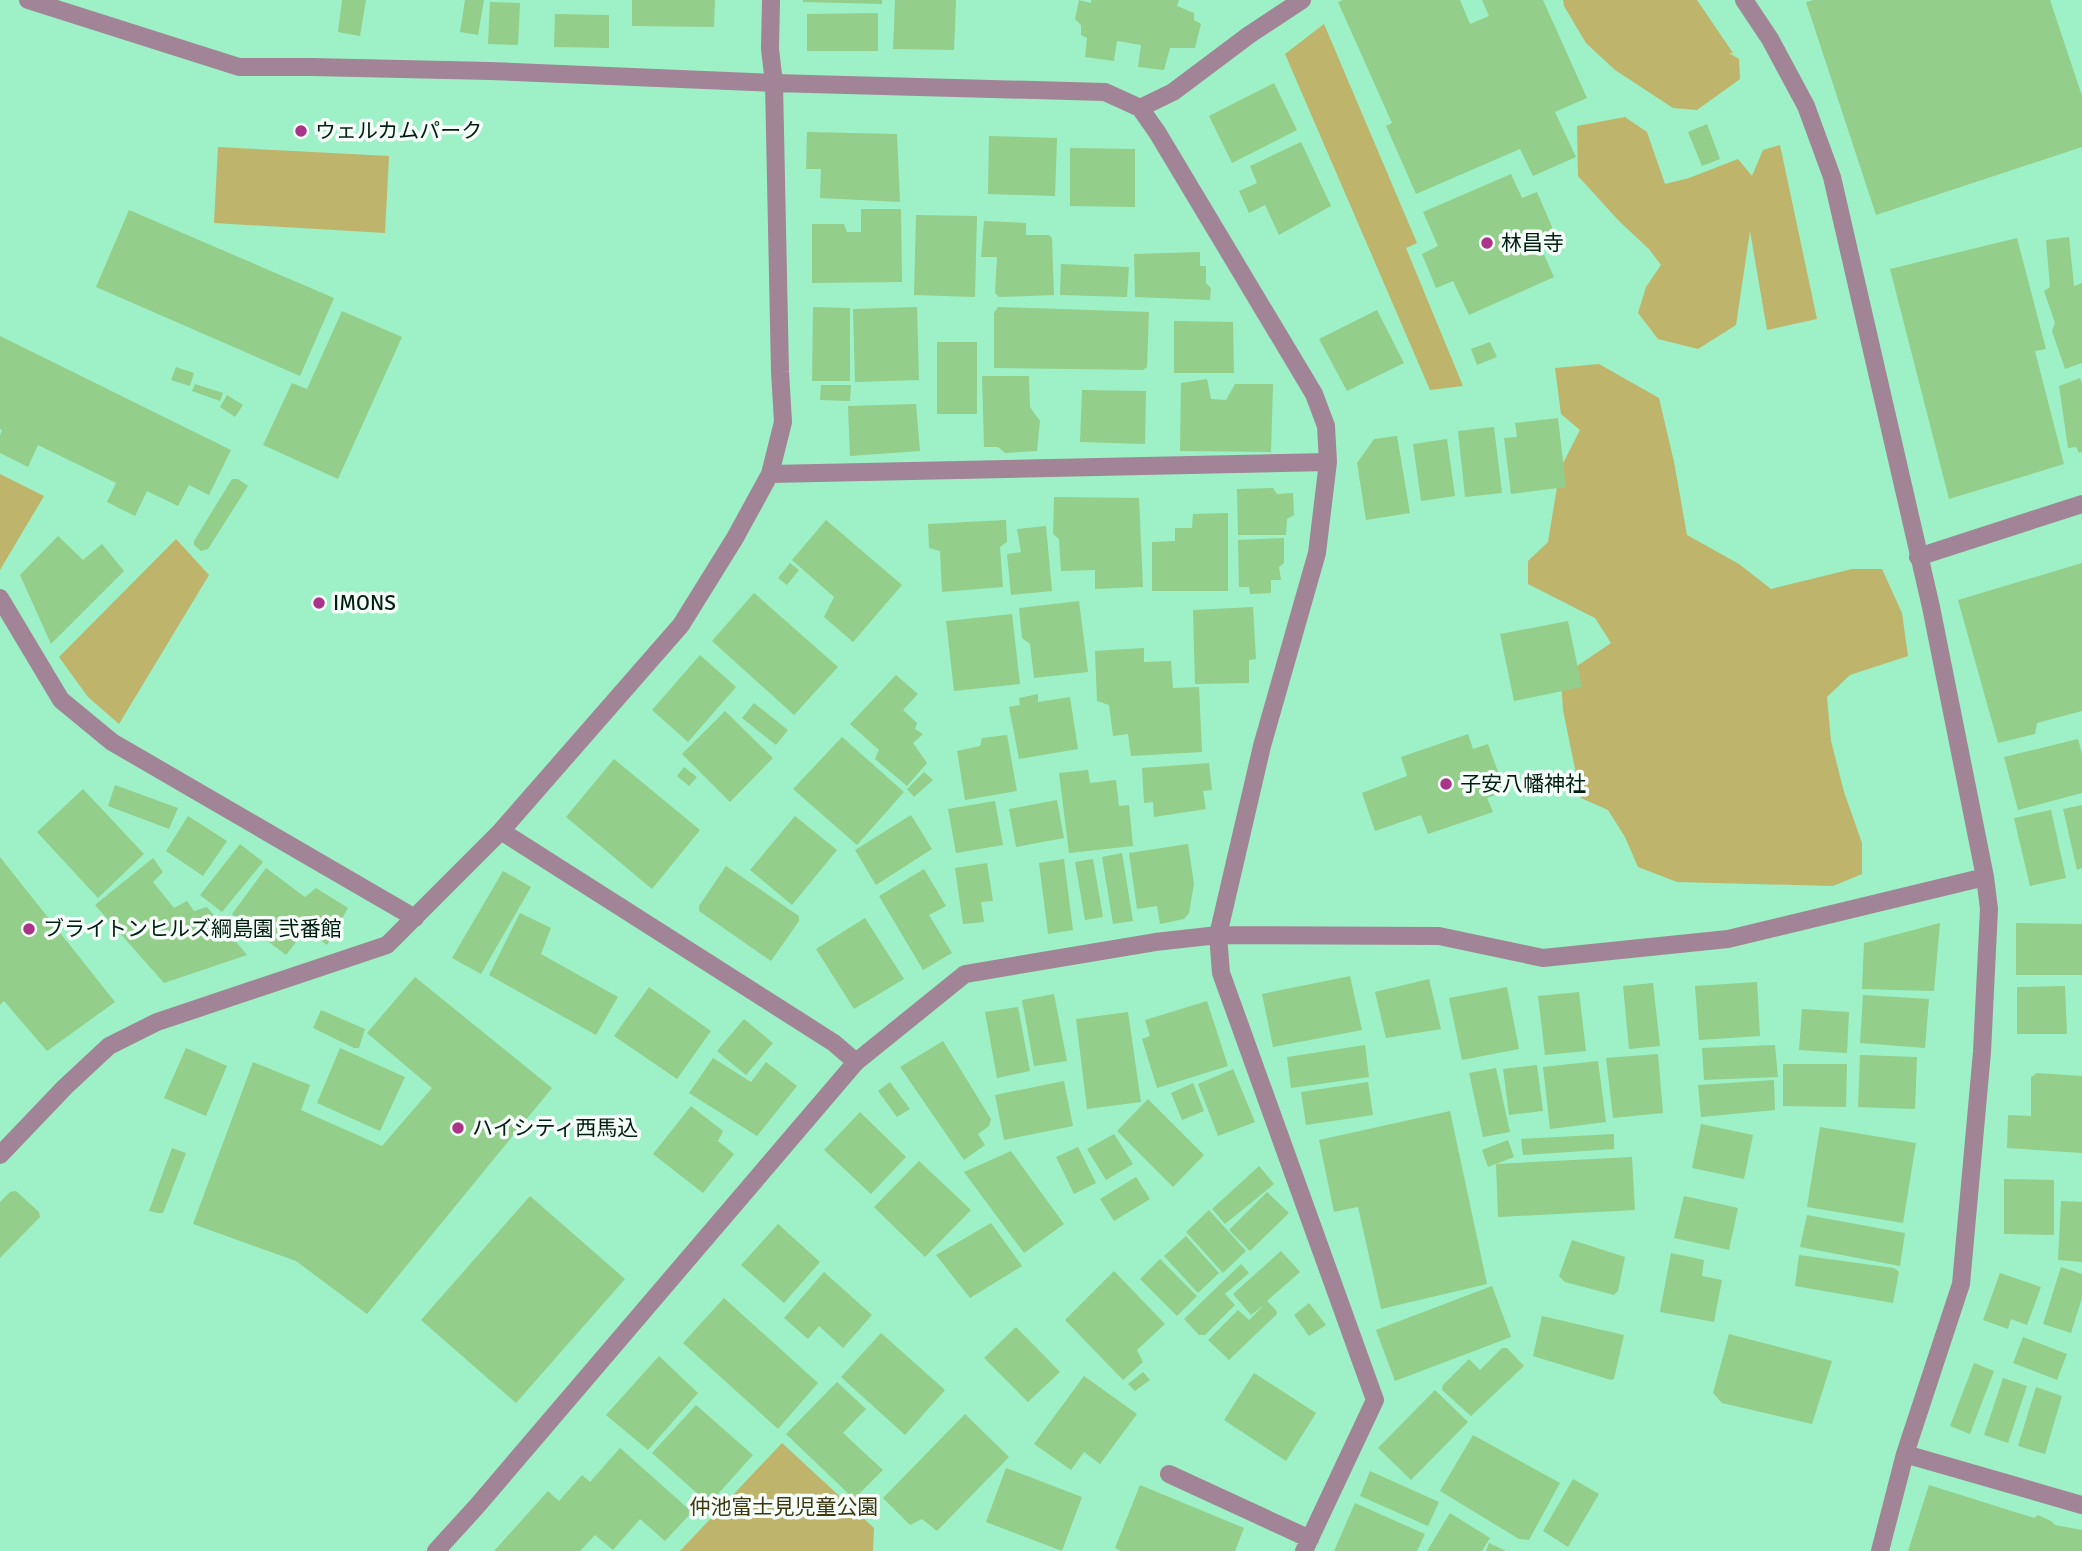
<svg xmlns="http://www.w3.org/2000/svg" width="2082" height="1551" viewBox="0 0 2082 1551" font-family="Signika,'Noto Sans JP',sans-serif">
<rect width="100%" height="100%" fill="#9ef0c6"/>
<path fill="#beb46b" d="M1563,0H1697L1733,53H1729L1739,59L1740,79L1697,110L1673,108L1615,70L1586,43L1564,6Z
M1324,24L1417,243L1406,248L1463,386L1430,390L1285,54Z
M1625,117L1647,132L1665,184L1689,178L1738,159L1752,176L1763,150L1780,145L1817,319L1767,330L1750,231L1736,325L1698,349L1658,339L1638,313L1646,287L1661,265L1649,249L1619,221L1578,176L1577,126Z
M218,147L389,156L385,233L214,223Z
M1599,364L1659,398L1674,462L1687,535L1739,564L1771,589L1852,569H1882L1902,613L1908,656L1850,675L1827,697L1831,741L1844,792L1862,843V874L1833,886L1677,882L1638,867L1625,837L1608,810L1581,798L1563,710L1561,677L1611,643L1595,618L1528,584V561L1548,542L1560,469L1580,430L1561,414L1555,368Z
M0,474L44,496L0,570Z
M176,539L209,575L119,724L88,697L59,657Z
M782,1443L874,1528L873,1551H680Z"/>
<path fill="#93ce8b" d="M342,0H366L360,36L338,32Z
M465,0H484L478,35L460,32Z
M632,0H715L714,27L632,26Z
M803,0H882V4L803,2Z
M895,0H956L954,50L893,49Z
M1079,0L1091,3V0H1179L1177,6L1194,13V20L1201,24L1195,48H1170L1164,70L1138,67L1141,45L1117,41L1114,61L1085,57L1087,38L1081,35V25L1075,19Z
M1343,0H1460L1470,24L1489,16L1482,0H1543L1587,98L1555,112L1576,157L1533,176L1520,149L1416,194L1386,126L1392,123L1338,2Z
M1813,0H2050L2082,96V147L1876,215L1806,2Z
M490,2L520,3L518,45L488,44Z
M878,13V51H807V14Z
M555,14L609,15V48L554,47Z
M1274,83L1297,130L1232,163L1209,116Z
M1707,124L1720,159L1702,166L1688,132Z
M807,132L897,134L900,202L820,198L821,169H806Z
M989,136L1057,138L1055,196L988,194Z
M1301,142L1331,206L1279,235L1265,205L1249,213L1239,191L1257,183L1250,166Z
M1070,148L1135,149V207L1070,206Z
M1511,174L1522,198L1537,192L1558,241L1541,248L1554,277L1469,315L1453,281L1436,288L1422,254L1438,246L1423,212Z
M861,209H901L902,282L812,283V224H844L847,232H861Z
M129,210L334,298L300,376L96,287Z
M916,215L977,216L975,297L914,295Z
M984,221L1026,223V235H1049L1052,238L1054,295L999,297L995,293L997,257H981Z
M2069,237L2074,286L2082,283V363L2065,369L2052,331L2055,323L2044,291L2050,287L2046,240Z
M2017,238L2046,349L2035,351L2064,464L1949,499L1890,269Z
M1200,252V266H1206V283L1211,288L1210,300L1135,297L1134,254Z
M1061,264L1129,267L1127,297L1060,295Z
M813,307L850,308V381H812Z
M917,307L919,380L855,382L853,309Z
M998,307L1149,312L1147,367L1143,370L994,368V313Z
M1377,310L1404,363L1347,391L1319,339Z
M342,311L402,337L338,479L263,445L292,383L307,389Z
M1174,321L1233,322L1234,373H1174Z
M0,336L231,450L209,495L189,485L178,506L147,491L135,516L107,502L116,483L38,445L28,467L0,453V435L2,430L0,429Z
M937,342H977V414H937Z
M1490,342L1497,357L1477,365L1471,349Z
M176,367L194,373L190,386L171,380Z
M982,376H1029L1030,407L1040,421L1037,451L1005,453L998,447H984Z
M2080,378L2082,384V452L2079,453L2076,447L2068,448L2059,386Z
M1207,379L1211,399L1226,400L1235,384H1273L1271,452L1180,451L1181,383Z
M195,384L223,393L220,401L192,391Z
M821,385H851L850,401L820,400Z
M1082,390L1146,391L1145,444L1080,442Z
M227,395L243,405L235,417L220,407Z
M916,404L920,451L850,456L848,406Z
M1558,418L1566,487L1511,494L1504,438L1517,437L1515,423Z
M1494,427L1502,493L1465,497L1458,431Z
M1397,436L1410,513L1366,520L1357,463L1374,439Z
M1447,439L1455,496L1421,501L1413,444Z
M232,479H238L248,486L208,549L201,551L194,545V541Z
M1273,488L1277,494L1293,493L1294,515L1287,519L1286,535H1238L1237,489Z
M1054,497L1139,498L1143,587L1095,589V570L1061,571L1059,539L1053,534Z
M1228,513V591H1152V542L1175,541V528H1192L1193,514Z
M826,520L902,585L853,642L824,617L834,597L792,560Z
M1006,520L1007,542L1000,547L1003,587L942,592L940,551L929,548L928,524Z
M1046,526L1052,591L1011,595L1007,554L1021,552L1017,529Z
M58,536L83,560L102,544L124,571L51,644L20,575Z
M1284,538V563L1279,567L1281,580H1271V593L1250,594L1249,587H1239L1238,540Z
M790,563L799,570L787,585L778,578Z
M2082,563V711L2037,723L2035,734L1998,743L1958,600Z
M754,593L838,667L794,715L712,641Z
M1079,601L1088,672L1034,678L1030,644L1022,638L1019,608Z
M1253,607L1256,659L1249,660V683L1195,684L1193,610Z
M1012,614L1020,684L954,691L946,621Z
M1568,621L1582,687L1514,701L1500,634Z
M1144,648V662L1171,661L1173,688L1199,687L1202,752L1131,756L1128,734L1113,736L1109,705L1097,701L1095,651Z
M700,655L736,687L688,742L652,710Z
M896,675L918,694L903,710L917,723L915,729L923,734L913,743L927,763L907,786L875,759L879,750L850,724Z
M1038,694V702L1070,697L1078,749L1019,759L1009,707L1020,705L1019,698Z
M754,703L788,730L776,745L742,718Z
M725,711L773,758L730,802L682,754Z
M1468,734L1473,749L1488,744L1505,791L1487,798L1493,812L1428,834L1421,815L1375,831L1362,793L1407,776L1401,757Z
M1007,735L1017,791L965,800L957,751L980,746L982,738Z
M842,737L904,792L857,845L793,789Z
M2078,739L2082,754V793L2018,810L2004,757Z
M614,759L700,830L652,889L566,817Z
M1209,763L1212,790L1203,791L1206,809L1154,817L1153,802L1144,803L1142,768Z
M684,767L697,777L689,786L677,776Z
M1088,770L1090,783L1116,780L1119,806L1129,805L1133,846L1069,853L1059,773Z
M924,772L933,780L914,797L907,789Z
M115,785L178,808L169,829L108,806Z
M83,789L144,854L98,898L37,832Z
M1057,800L1064,838L1016,847L1009,809Z
M995,801L1003,845L956,853L948,809Z
M2082,805V868L2077,870L2063,809Z
M2051,810L2066,878L2030,886L2014,818Z
M911,815L932,849L876,885L855,850Z
M188,816L227,841L203,876L166,851Z
M795,816L837,850L792,905L750,870Z
M240,844L263,862L222,912L200,895Z
M1188,844L1194,884L1189,913L1184,919L1160,924L1157,906L1137,909L1129,853Z
M1122,853L1133,921L1113,924L1102,857Z
M0,857L115,1002L47,1051L4,1001L0,1005Z
M153,858L163,872L153,882L174,908L187,901L194,911L207,907L247,955L164,983L95,905Z
M1064,859L1073,930L1048,934L1039,863Z
M1093,859L1103,917L1085,920L1075,862Z
M987,863L993,901L981,902L984,922L963,924L955,868Z
M726,866L799,916V921L771,961L699,911V906Z
M266,868L305,897L316,888L348,908L327,945L306,929L286,955L232,914Z
M924,869L946,906L929,915L952,953L923,970L879,896Z
M503,871L531,887L481,974L452,958Z
M520,913L551,928L541,954L618,997L596,1035L489,975Z
M865,918L904,979L854,1009L816,949Z
M1940,923L1934,991L1862,989L1864,943Z
M2016,923L2082,924V975H2016Z
M1350,976L1362,1030L1273,1047L1262,994Z
M415,977L552,1088L367,1314L296,1261L193,1224L253,1062L310,1085L301,1110L382,1146L432,1088L367,1033Z
M1429,979L1441,1029L1386,1038L1375,992Z
M1757,982L1760,1036L1699,1040L1695,986Z
M1653,983L1660,1046L1629,1049L1623,986Z
M2065,986L2067,1034H2017V987Z
M649,987L711,1031L677,1079L614,1036Z
M1507,987L1519,1049L1462,1060L1449,998Z
M1579,992L1586,1051L1545,1055L1538,996Z
M1054,994L1067,1061L1034,1066L1022,1000Z
M1863,995L1929,999L1925,1048L1860,1043Z
M1207,1001L1228,1066L1157,1088L1142,1039L1150,1036L1145,1020Z
M1018,1007L1030,1071L997,1078L985,1012Z
M1802,1009L1849,1012L1847,1053L1799,1050Z
M321,1010L365,1029L359,1048H354L313,1028Z
M1128,1012L1141,1102L1087,1109L1076,1019Z
M744,1019L773,1043L746,1075L717,1051Z
M943,1041L991,1119L989,1126L978,1134L985,1145L964,1160L900,1067Z
M1365,1045L1369,1077L1291,1088L1287,1057Z
M1775,1045L1778,1077L1704,1080L1702,1048Z
M186,1048L227,1066L206,1116L164,1098Z
M340,1048L405,1077L380,1131L317,1103Z
M1658,1054L1663,1113L1613,1118L1606,1058Z
M1860,1055L1917,1057L1915,1109L1858,1107Z
M713,1058L751,1082L766,1062L797,1086L757,1136L689,1093Z
M1598,1061L1606,1122L1550,1129L1543,1067Z
M1783,1064H1847L1846,1107L1783,1106Z
M1537,1065L1543,1111L1509,1115L1503,1069Z
M1496,1068L1510,1132L1483,1137L1469,1073Z
M1233,1069L1255,1122L1218,1136L1198,1084Z
M2037,1073L2082,1076V1153L2007,1148L2008,1115L2031,1116V1077Z
M1774,1080L1775,1110L1701,1117L1698,1085Z
M1064,1081L1073,1126L1004,1140L995,1095Z
M890,1082L910,1109L897,1117L878,1091Z
M1368,1082L1373,1115L1306,1125L1301,1092Z
M1193,1083L1204,1111L1182,1120L1171,1093Z
M1148,1099L1204,1155L1173,1187L1117,1131Z
M691,1106L723,1131L718,1141L734,1154L703,1193L653,1154Z
M1450,1111L1487,1284L1381,1309L1358,1207L1334,1212L1319,1140Z
M860,1112L906,1157L871,1194L824,1150Z
M1701,1124L1753,1135L1744,1179L1692,1168Z
M1820,1127L1916,1143L1903,1223L1807,1207Z
M1114,1134L1133,1164L1106,1180L1087,1149Z
M1614,1134V1149L1523,1155L1521,1139Z
M1508,1140L1514,1157L1488,1167L1482,1150Z
M1078,1147L1096,1183L1074,1194L1056,1157Z
M172,1148L186,1153L163,1213H158L149,1211Z
M1011,1151L1064,1224L1024,1253L964,1172Z
M1632,1157L1635,1210L1498,1217L1496,1164Z
M919,1161L971,1210L925,1257L874,1207Z
M1259,1166L1274,1184L1225,1224L1212,1209Z
M1136,1177L1150,1199L1114,1221L1100,1199Z
M2004,1179L2054,1180V1235L2004,1234Z
M16,1191L39,1212L40,1217L0,1258V1202L10,1192Z
M1267,1192L1289,1213L1250,1251L1229,1230Z
M530,1196L625,1279L516,1403L421,1320Z
M1684,1196L1738,1208L1729,1250L1674,1238Z
M2061,1201L2082,1202V1262L2058,1260Z
M1209,1210L1246,1251L1223,1273L1186,1232Z
M1807,1215L1905,1233L1900,1266L1800,1247Z
M991,1223L1022,1266L970,1298L936,1255Z
M778,1224L820,1262L784,1303L741,1265Z
M1186,1236L1219,1273L1198,1293L1164,1256Z
M1572,1240L1625,1257L1618,1291L1614,1295L1565,1282L1559,1276Z
M1281,1251L1300,1272L1267,1301L1276,1310L1277,1314L1229,1360L1208,1340L1238,1310L1249,1320L1264,1305L1251,1315L1233,1294Z
M1671,1253L1704,1260L1702,1276L1722,1280L1714,1322L1660,1312Z
M1799,1255L1894,1268L1899,1272L1893,1303L1795,1286Z
M1160,1259L1197,1296L1177,1316L1140,1279Z
M1241,1264L1249,1273L1225,1294L1235,1305L1205,1335H1199L1184,1319Z
M2061,1267L2082,1274V1298L2071,1333L2043,1324Z
M1114,1271L1165,1324L1137,1350L1143,1362L1123,1380L1065,1320Z
M824,1272L872,1315L843,1348L819,1326L808,1339L784,1318Z
M2000,1273L2041,1287L2027,1325L2011,1319L2008,1329L1983,1320Z
M1492,1286L1511,1337L1395,1381L1376,1330Z
M724,1298L818,1383L778,1429L683,1343Z
M1309,1303L1326,1325L1309,1336L1294,1315Z
M1542,1316L1624,1335L1614,1379L1611,1380L1533,1356Z
M1016,1327L1060,1372L1028,1402L984,1358Z
M881,1333L945,1390L905,1435L841,1377Z
M1729,1334L1832,1361L1812,1424L1722,1403L1713,1393Z
M2023,1337L2067,1354L2057,1380L2013,1363Z
M1502,1348H1507L1524,1366L1471,1416L1442,1390L1443,1385L1469,1359L1480,1370Z
M659,1356L698,1393L648,1450L606,1415Z
M1974,1363L1994,1371L1970,1434L1950,1426Z
M1143,1372L1150,1380L1135,1391L1128,1384Z
M1254,1373L1316,1413L1286,1461L1224,1420Z
M1084,1376L1137,1414L1100,1464L1084,1452L1071,1470L1034,1444Z
M2003,1378L2027,1386L2008,1443L1984,1435Z
M837,1382L866,1409L843,1433L883,1470L854,1499L786,1434Z
M2036,1387L2062,1396L2045,1454L2018,1446Z
M1435,1390L1468,1422L1411,1480L1378,1448Z
M696,1405L753,1455L709,1504L652,1453Z
M965,1414L1009,1457L937,1531L922,1519L910,1525L883,1498Z
M1473,1435L1560,1483L1529,1540L1519,1539L1440,1491Z
M620,1448L692,1512L665,1541L640,1519L613,1550L595,1535L580,1551H494L548,1491L559,1501L582,1475L590,1482Z
M1006,1468L1082,1497L1062,1551L986,1522Z
M1370,1471L1439,1502L1428,1526L1360,1496Z
M1573,1479L1599,1494L1568,1547L1543,1531Z
M1140,1485L1244,1528L1235,1551H1121L1115,1548Z
M1929,1485L2034,1518L2038,1515L2051,1521L2055,1525L2082,1530V1551H1908Z
M1355,1503L1425,1534L1417,1551H1334Z
M1450,1513L1490,1538L1482,1551H1427Z
M1489,1543L1506,1551H1486Z"/>
<g fill="none" stroke-linecap="round" stroke-linejoin="round">
<path stroke="#a28497" stroke-width="18" d="M28,0L239,67H312L490,71L774,83L1105,92L1140,108L1157,132L1314,394L1326,426L1328,462L1317,553L1262,746L1218,935L1221,973L1375,1400L1304,1551
M1744,0L1770,39L1806,106L1832,177L1931,607L1985,877L1989,909L1982,1052L1961,1284L1905,1454L1880,1551
M1140,108L1173,92L1249,35L1302,0
M770,474L1328,462
M1918,557L2082,504
M0,598L61,700L112,742L415,918
M501,831L834,1043L856,1062
M0,1155L65,1087L109,1046L157,1022L387,945L501,831L681,625L735,538L770,474L783,422L780,372L774,83L770,49L771,0
M1905,1454L2082,1505
M1169,1474L1310,1539
M436,1551L477,1506L856,1062L965,974L1155,942L1218,935L1439,936L1543,958L1728,939L1985,877"/>
</g>
<g fill="#ab3388" stroke="#f6fefa" stroke-width="2.5">
<circle cx="301" cy="131" r="7"/>
<circle cx="1487" cy="243" r="7"/>
<circle cx="319" cy="603" r="7"/>
<circle cx="1446" cy="784" r="7"/>
<circle cx="29" cy="929" r="7"/>
<circle cx="458" cy="1128" r="7"/>
</g>
<g text-anchor="middle" dominant-baseline="central" stroke-width="7" stroke-linejoin="round" paint-order="stroke">
<g font-size="21" fill="#001e10" stroke="#f6fefa" text-anchor="start">
<text x="315" y="131">ウェルカムパーク</text>
<text x="1501" y="243">林昌寺</text>
<text x="333" y="603">IMONS</text>
<text x="1460" y="784">子安八幡神社</text>
<text x="43" y="929">ブライトンヒルズ綱島園 弐番館</text>
<text x="472" y="1128">ハイシティ西馬込</text>
</g>
<g font-size="21" fill="#3d3811" stroke="#f6fefa">
<text x="784" y="1507">仲池富士見児童公園</text>
</g>
</g>
</svg>
